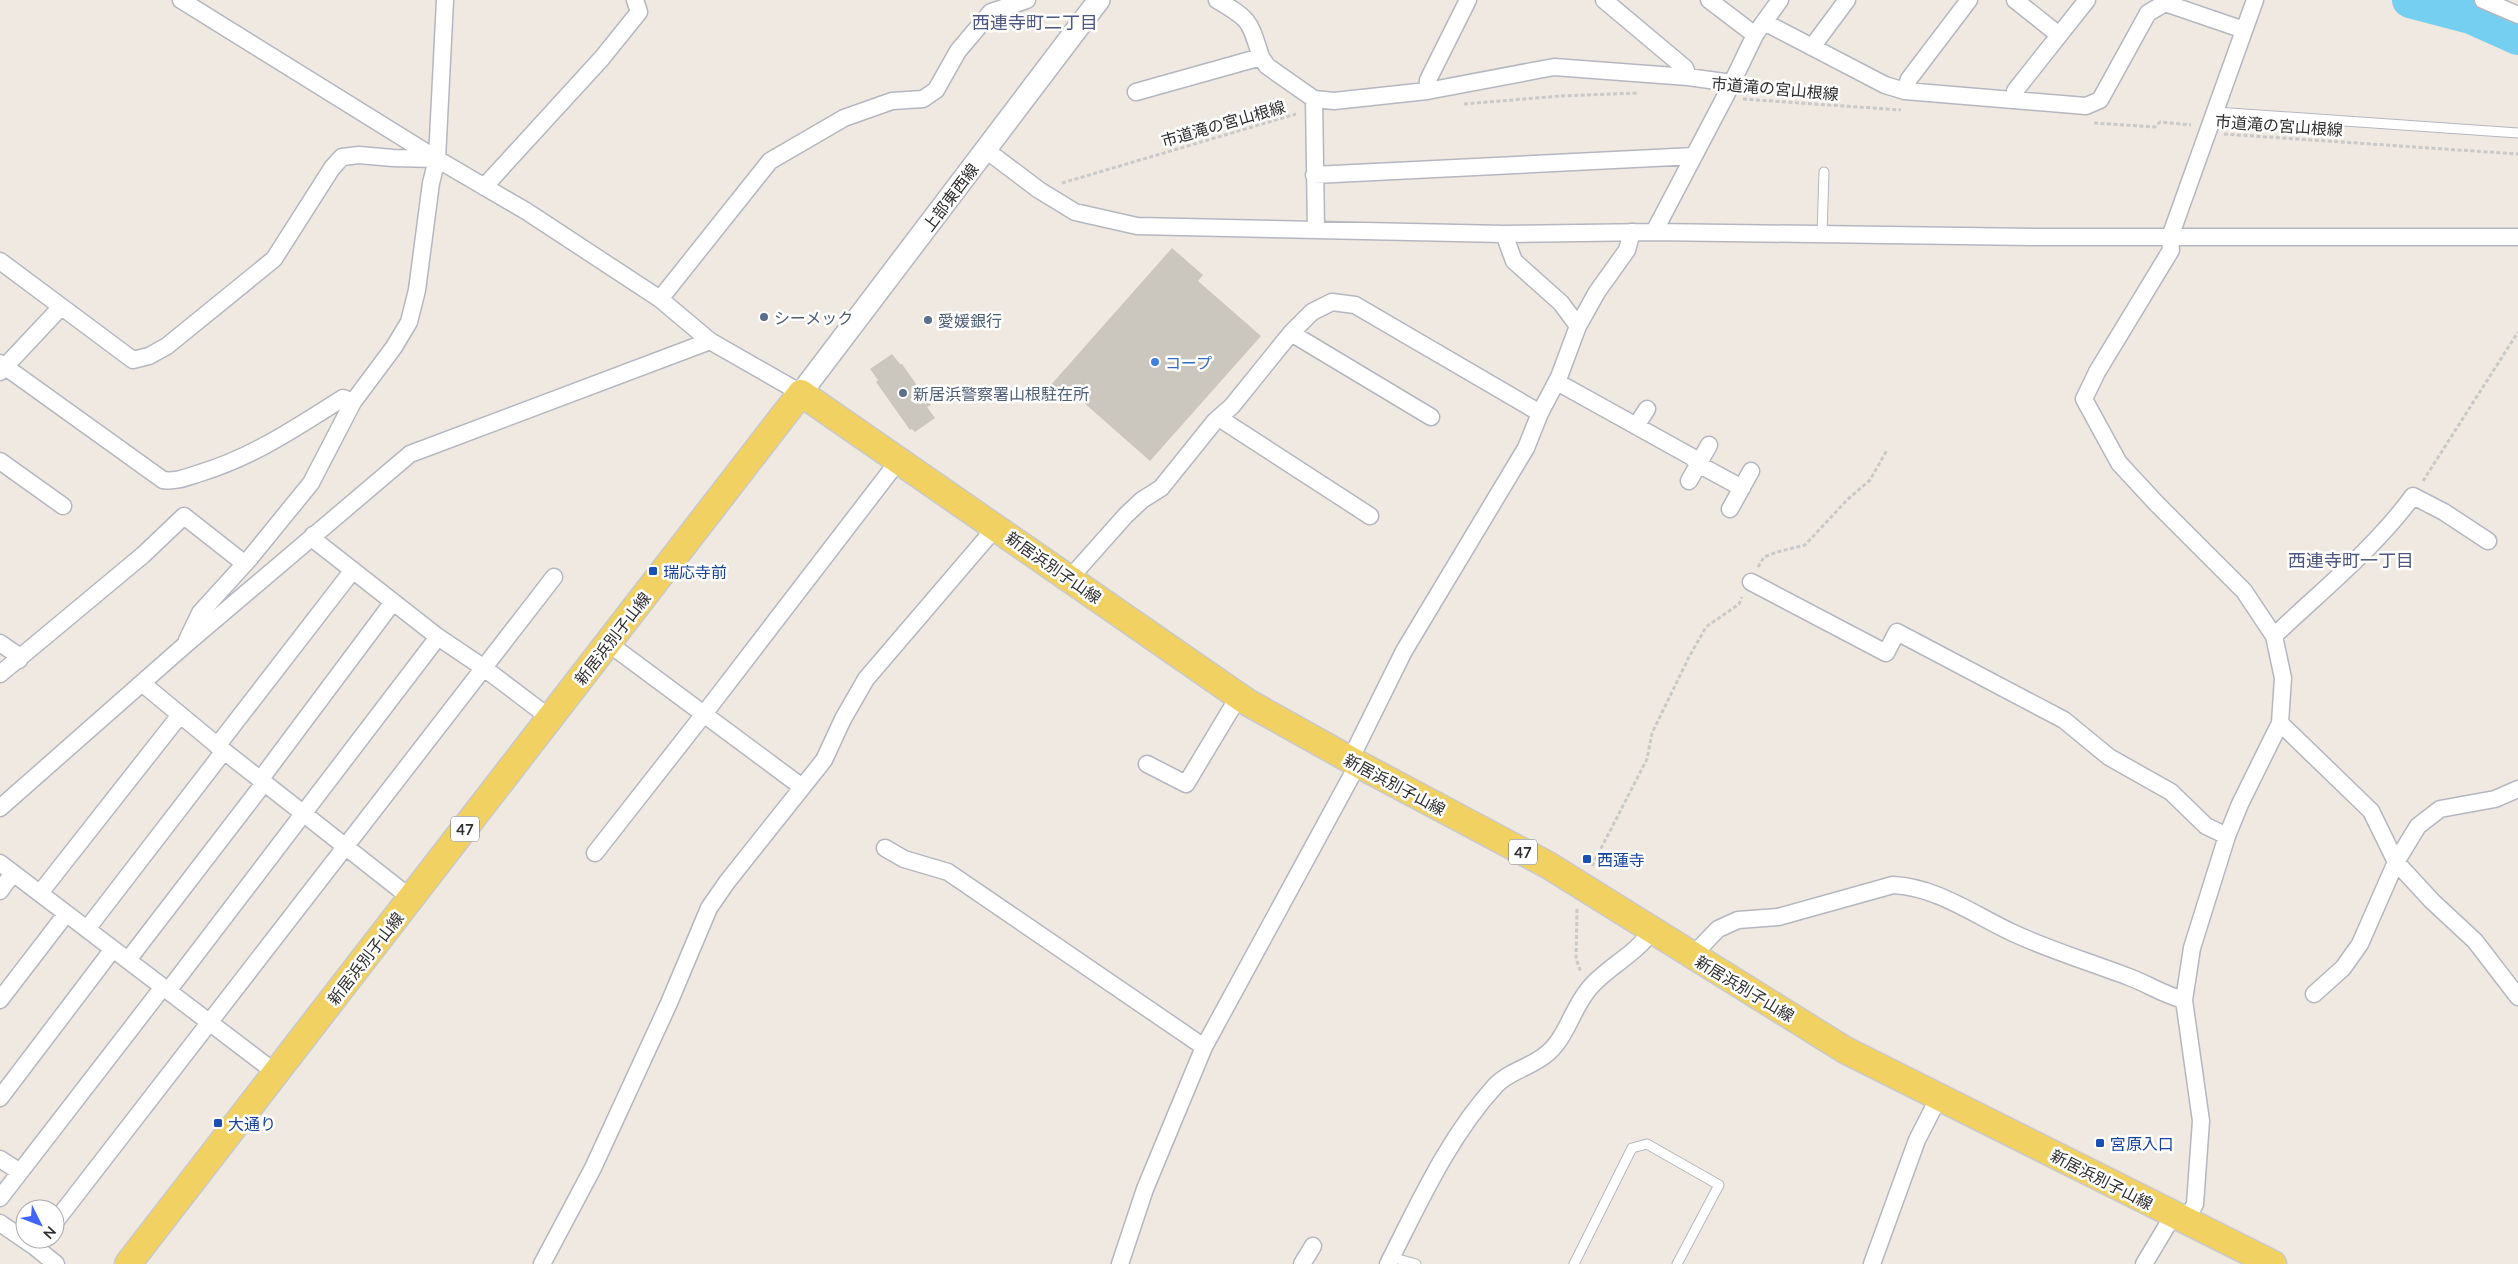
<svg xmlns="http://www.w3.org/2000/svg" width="2518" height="1264" viewBox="0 0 2518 1264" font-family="Lato,'Noto Sans JP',sans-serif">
<rect width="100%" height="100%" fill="#efe9e1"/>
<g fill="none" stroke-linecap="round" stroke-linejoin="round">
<path stroke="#75cff0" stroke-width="36" d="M2410,0L2471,16L2518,37"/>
</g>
<path fill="#cbc7bf" d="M1172,248L1203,275L1198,281L1261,336L1150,461L1074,394L1066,403L1049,387Z
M892,354L900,364H902L931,405L927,407L935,418L915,432L912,429L910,430L876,382L878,380L870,369Z"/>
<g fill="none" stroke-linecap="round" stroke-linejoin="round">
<defs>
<path id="service" d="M2216,112L2518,133
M1822,235L1824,172
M1391,1257L1416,1264
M1574,1264L1632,1148L1647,1144L1719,1185L1677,1264"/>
<path id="minor" d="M181,0L437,159
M445,0L437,159L526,211L660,299L710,341L801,393
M1604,0L1685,68L1688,77
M1709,0L1755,35
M1780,0L1764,22L1885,85L1905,91L2086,106L2100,100L2148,13L2165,3L2244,30
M2015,0L2059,35
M2483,0L2518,15
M1812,47L1847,0
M1261,57L1267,66L1314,99L1316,230
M1427,91L1428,80L1468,0
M1905,91L1909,79L1969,0
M1136,92L1261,57C1249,20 1251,20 1217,0
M1314,99L1334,101L1427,91L1554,67L1688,77L1732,83
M2014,100L2015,91L2087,0
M986,150L1039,190L1075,212L1137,226L1504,234L1654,232L2038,237H2518
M1314,175L1694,156
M484,187L602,58L639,12L635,0
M1654,232L1726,95L1755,35L1764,22
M1504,234L1514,261L1561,303L1578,326
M0,261L133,360L149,356L167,346L274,259L332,168L342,157L359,155L393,158L437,159
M660,299L770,161L844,118L892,101L923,99L936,90L958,51L991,12L1027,0
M1291,333L1431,417
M0,363L163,480C176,482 187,477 200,473C253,457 297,427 343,398L353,402
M0,372L61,307
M1557,382L1692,457L1698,464L1742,488
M1219,418L1370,516
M1636,426L1647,409
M0,461L63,506
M1689,481L1709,445
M1730,509L1751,471
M313,535L318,543L438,637L484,668L550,718
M1070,578L1126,515L1142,500L1161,488L1215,421L1232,406L1291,333L1312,312L1332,302L1355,305L1540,413
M1751,582L1886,653L1897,632L2064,720L2109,757L2171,792L2206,826L2227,836
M2274,636C2321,591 2374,549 2413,496L2444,512L2488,541
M187,640L200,613L250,558L311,483L353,402L394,347L409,322L417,290L431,183L437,159
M0,643L16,654L19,660
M608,643L802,787
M0,674L143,555L184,516L245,564
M143,684L224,751L412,899
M2280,723L2371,811L2396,862L2432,901L2475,941L2518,997
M217,746L353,570
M1350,760L1404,651L1526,448L1540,413L1559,377L1578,326L1597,292L1627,250L1632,232
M1147,764L1186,784L1239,696
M260,780L393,602
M0,808L185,645L410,454L710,341
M885,848L904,859L948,872L1204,1047
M595,853L704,714L899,460
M0,863L276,1073
M0,891L13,873
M40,893L180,715
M87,929L224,751
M1692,956L1718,929L1738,920L1778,917L1893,885C1936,887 1973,914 2011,932C2049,950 2090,962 2129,977C2148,984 2164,995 2184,1000
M128,960L264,783
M168,991L438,637
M2314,994L2343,968L2360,944L2396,862L2418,826L2440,809L2495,799L2518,789
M0,1000L66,914
M0,1098L113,949
M0,1159L20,1172
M0,1198L163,987
M2186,1221L2195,1204L2201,1121L2184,1000L2192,948L2227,836L2240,804L2280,723L2283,678L2274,636L2244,591L2156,503L2119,463L2084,399L2097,372L2171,250L2170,237L2255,0
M55,1222L554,577
M0,1223L35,1247L42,1239
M35,1247L56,1264
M542,1264L593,1168L669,1003L709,908L727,882L824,760L843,719L866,679L996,527
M1120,1264L1145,1189L1204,1047L1358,764
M1302,1264L1313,1246
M1388,1264C1419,1203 1449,1136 1496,1085C1508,1072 1530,1067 1544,1056C1566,1040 1571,1011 1588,990C1604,969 1634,956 1652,931
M1872,1264L1917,1140L1939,1097
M2144,1264L2174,1214"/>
<path id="tertiary" d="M801,393L1099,0"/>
<path id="primary" d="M128,1264L801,393L1247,702L1358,764L1548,865L1845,1050L2273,1264"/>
</defs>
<use href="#service" stroke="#b4b7c1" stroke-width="11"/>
<use href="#minor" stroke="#b4b7c1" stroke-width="19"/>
<use href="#tertiary" stroke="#b4b7c1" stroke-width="24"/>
<use href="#primary" stroke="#c9c9c9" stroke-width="29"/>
<path stroke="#c9c9c9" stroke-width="3" stroke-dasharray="4 2.5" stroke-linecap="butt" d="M1743,99L1901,110
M1464,104L1560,96L1637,93
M2094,123L2155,127L2160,122L2191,125
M2224,134L2518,154
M1062,183L1296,114
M2423,481L2518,332
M1758,567L1764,557L1777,552L1805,545L1848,499L1870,480L1887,450
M1592,866L1647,759L1652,733L1689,657L1706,627L1739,604L1742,597
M1577,909L1576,959L1581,972"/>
<use href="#service" stroke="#fff" stroke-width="9"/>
<use href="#minor" stroke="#fff" stroke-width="16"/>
<use href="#tertiary" stroke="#fff" stroke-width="21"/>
<use href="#primary" stroke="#f2d163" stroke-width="26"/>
</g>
<g fill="#5c6f8a" stroke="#fff" stroke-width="2">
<circle cx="764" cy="317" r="5"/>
<circle cx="928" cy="320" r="5"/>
<circle cx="903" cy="393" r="5"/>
</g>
<circle fill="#3f7fe0" stroke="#fff" stroke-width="2" cx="1155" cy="362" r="5"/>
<g fill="#1a4fb4" stroke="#fff" stroke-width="2">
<rect x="648" y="566" width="10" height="10" rx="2.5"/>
<rect x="1582" y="854" width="10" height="10" rx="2.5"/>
<rect x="213" y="1118" width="10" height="10" rx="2.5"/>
<rect x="2095" y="1138" width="10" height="10" rx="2.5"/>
</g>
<g text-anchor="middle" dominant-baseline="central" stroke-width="5" stroke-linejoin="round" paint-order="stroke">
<g fill="#fff" stroke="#6d6d6d" stroke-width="1">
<rect x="451" y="816.5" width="28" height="25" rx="4"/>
<rect x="1509" y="839.5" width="28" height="25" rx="4"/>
</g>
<g font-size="15" font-weight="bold" fill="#2e2e2e">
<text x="465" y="829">47</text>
<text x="1523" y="852">47</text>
</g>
<g font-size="16" fill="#2e2e2e" stroke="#fff">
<text transform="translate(1775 88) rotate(5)">市道滝の宮山根線</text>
<text transform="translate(1223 123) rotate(-16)">市道滝の宮山根線</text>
<text transform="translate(2279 125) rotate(4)">市道滝の宮山根線</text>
<text transform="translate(950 197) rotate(-53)">上部東西線</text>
<text transform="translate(1054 567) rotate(35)">新居浜別子山線</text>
<text transform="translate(612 638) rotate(-52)">新居浜別子山線</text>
<text transform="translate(1395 784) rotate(28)">新居浜別子山線</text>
<text transform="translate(365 958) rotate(-52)">新居浜別子山線</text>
<text transform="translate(1745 988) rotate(31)">新居浜別子山線</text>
<text transform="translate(2102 1179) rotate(27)">新居浜別子山線</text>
</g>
<g font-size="16" fill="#4e5e75" stroke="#fff" text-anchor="start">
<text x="774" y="317">シーメック</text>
<text x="938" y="320">愛媛銀行</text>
<text x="913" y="393">新居浜警察署山根駐在所</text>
</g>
<g font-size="16" fill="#366cbe" stroke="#fff" text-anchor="start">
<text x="1165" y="362">コープ</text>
</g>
<g font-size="16" fill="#164399" stroke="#fff" text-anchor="start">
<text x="663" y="571">瑞応寺前</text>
<text x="1597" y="859">西蓮寺</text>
<text x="228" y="1123">大通り</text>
<text x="2110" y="1143">宮原入口</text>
</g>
<g font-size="18" fill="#4d5680" stroke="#fff">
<text x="1035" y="22">西連寺町二丁目</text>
<text x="2351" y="560">西連寺町一丁目</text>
</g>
</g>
<g transform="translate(40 1224) rotate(132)"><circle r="24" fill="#ffffff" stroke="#ababab"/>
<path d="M0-4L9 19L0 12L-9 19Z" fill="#4264fb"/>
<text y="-8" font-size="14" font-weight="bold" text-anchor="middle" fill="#2e2e2e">N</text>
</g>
</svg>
